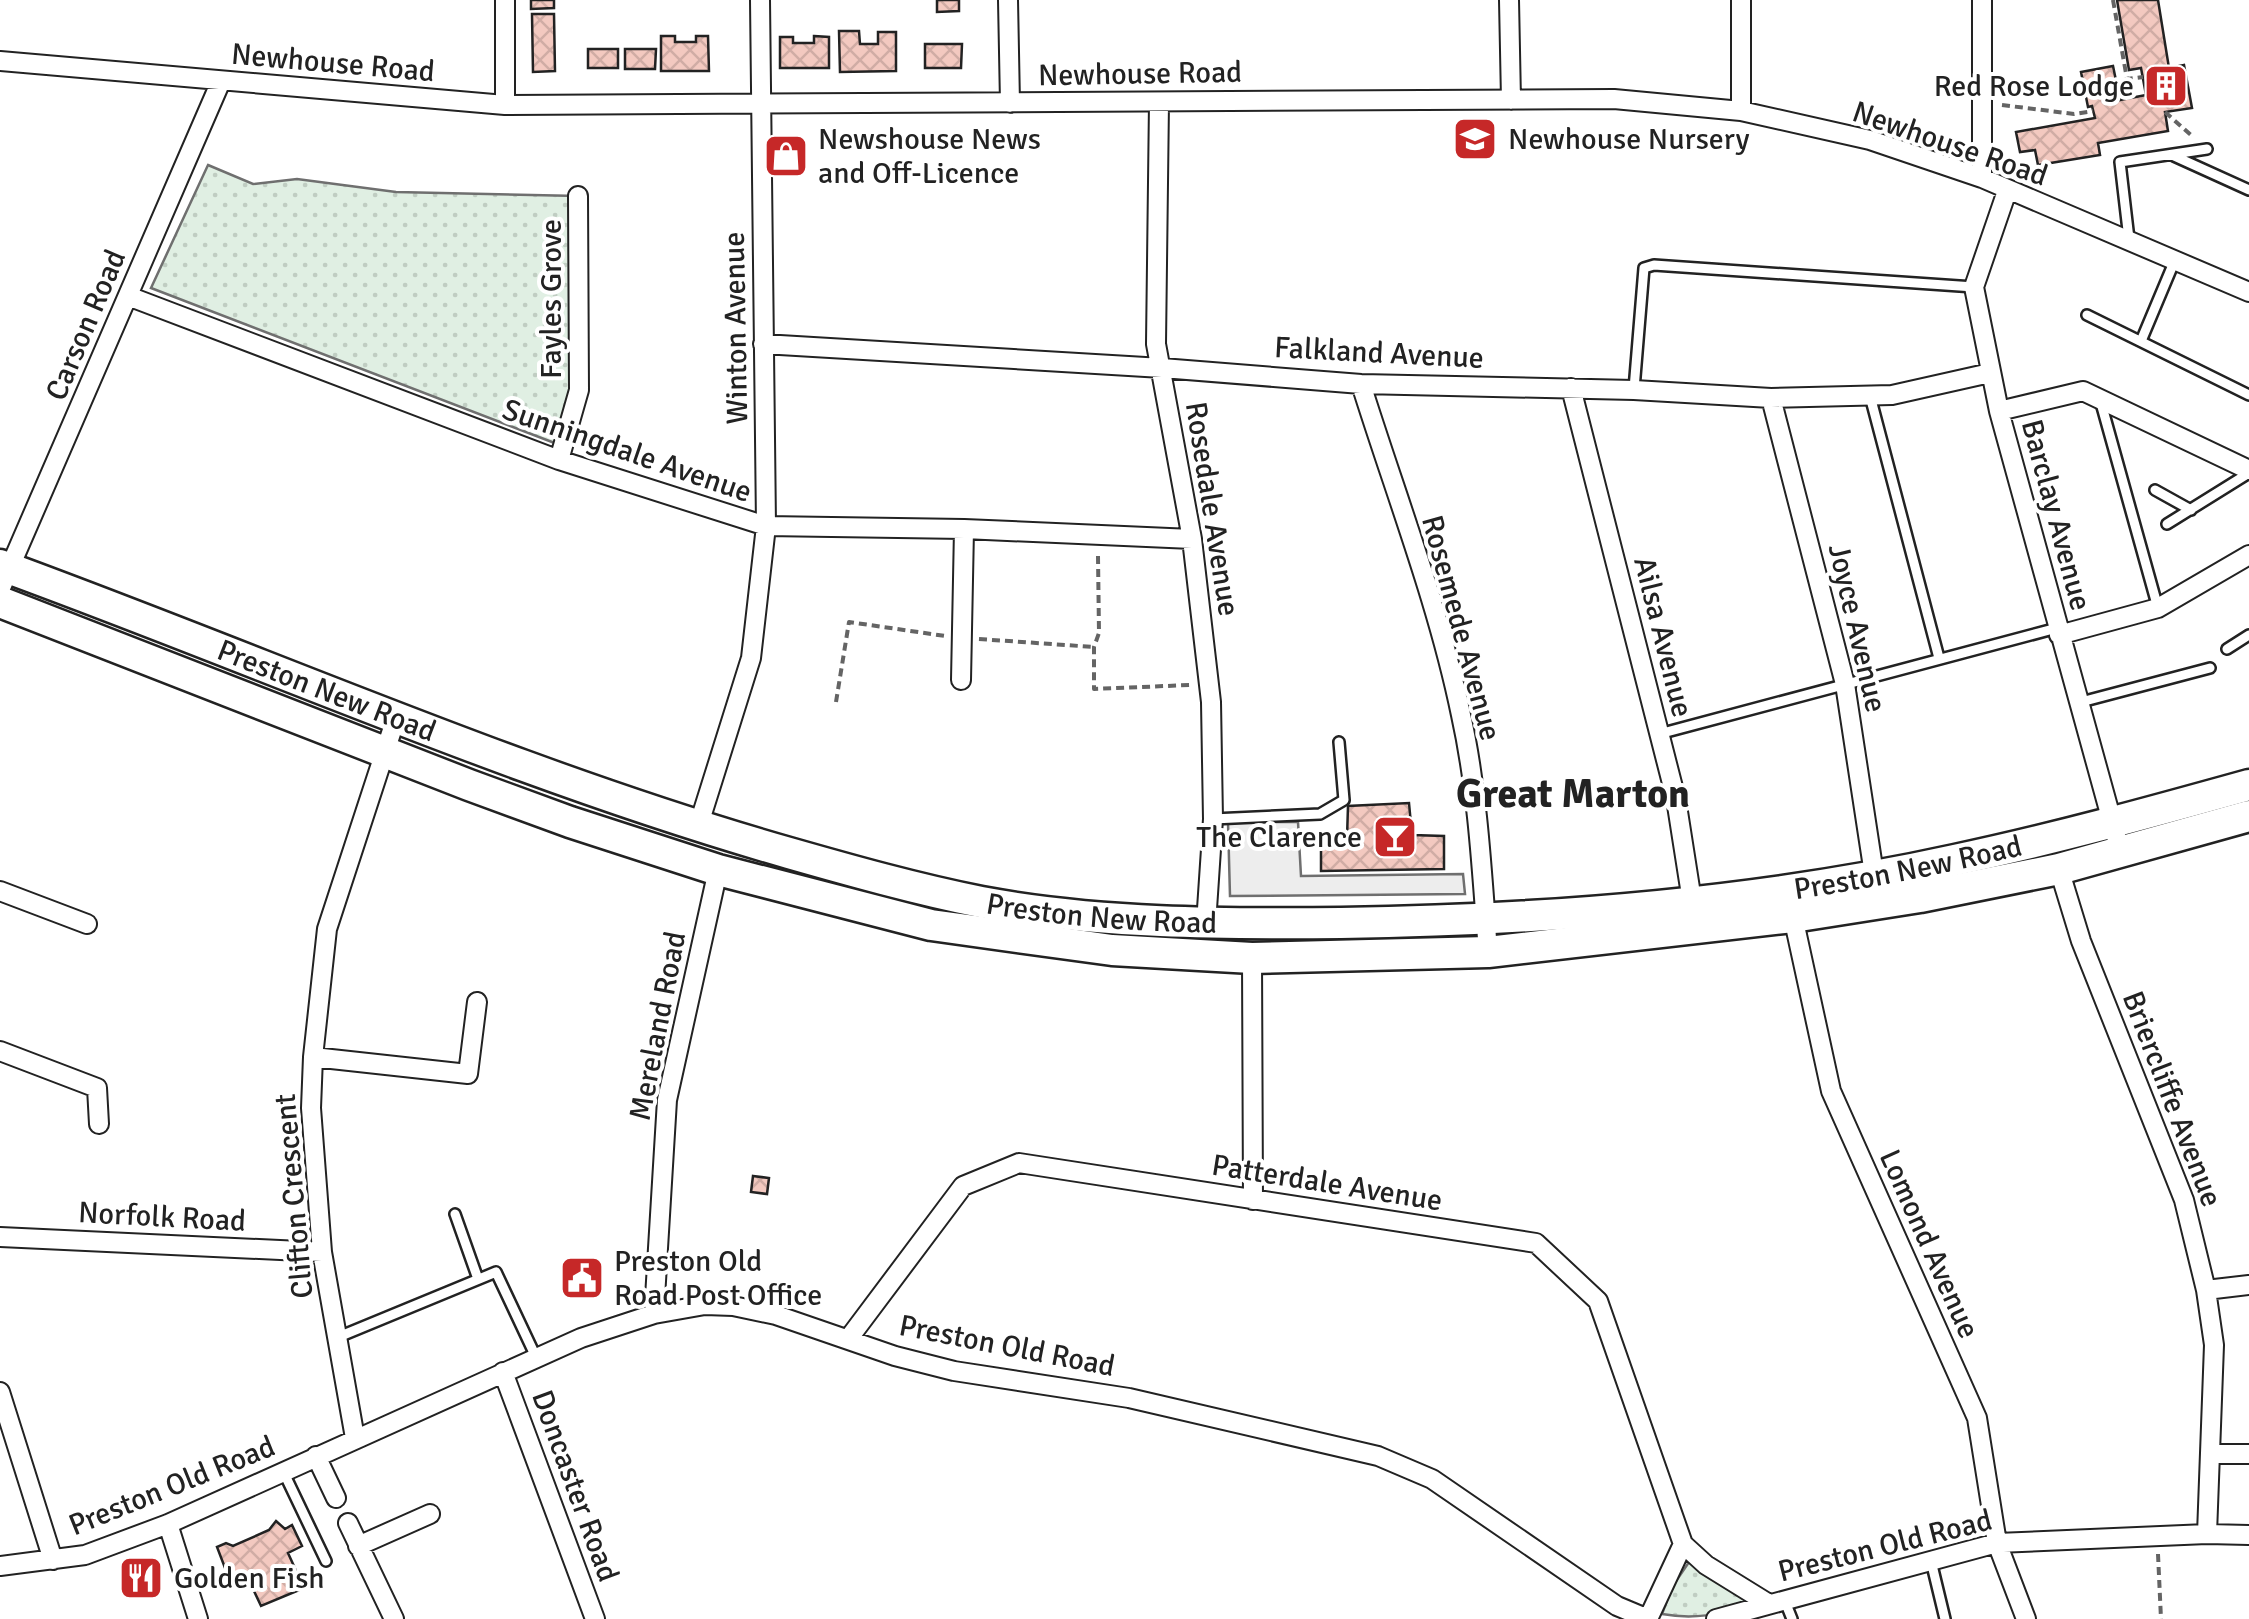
<svg xmlns="http://www.w3.org/2000/svg" width="2249" height="1619" viewBox="0 0 2249 1619" font-family="Signika,sans-serif">
<defs>
<pattern id="grass-dots" width="8" height="8" patternUnits="userSpaceOnUse" patternTransform="scale(2.5)"><rect width="8" height="8" fill="#e0efe3"/><path d="M2 2h.1M6 6h.1" fill="none" stroke="#c0cdc2" stroke-width="1.8" stroke-linecap="round"/></pattern>
<pattern id="building-cross-hatch" width="8" height="8" patternUnits="userSpaceOnUse" patternTransform="scale(2.5)"><rect width="8" height="8" fill="#f3c9c0"/><path d="M0 0l8 8M0 8l8-8" fill="none" stroke="#d0aca5"/></pattern>
</defs>
<rect width="100%" height="100%" fill="#fff"/>
<path fill="url(#grass-dots)" stroke="#6f6f6f" stroke-width="2.5" d="M208,165L253,184L297,179L396,192L578,196L579,390L565,447L151,288Z
M1689,1562L1747,1601C1724,1617 1689,1619 1662,1614L1672,1587Z"/>
<path fill="#ededed" stroke="#6f6f6f" stroke-width="2.5" d="M1228,822H1298L1301,876L1463,874L1465,894L1230,896Z"/>
<path fill="url(#building-cross-hatch)" stroke="#222" stroke-width="2.5" d="M531,0H554V8L531,9Z
M937,0H959V11L937,12Z
M2117,0H2158L2169,68L2184,65L2192,108L2165,112L2168,131L2098,143L2100,155L2038,165L2035,150L2020,152L2016,132L2095,118L2092,106L2088,107L2081,72L2113,66L2120,100L2146,95L2141,68L2129,70Z
M532,14H554L555,71L533,72Z
M839,31H859L860,44H878V32H896V71L840,72Z
M661,36H675V42H696V36H708L709,71H661Z
M814,36L829,37V68H780V37H793V43H814Z
M925,44H962L961,68H925Z
M588,49H618V68H588Z
M625,49H656L655,69H625Z
M1409,803L1412,835L1444,836V869L1321,871V839L1347,838L1348,806Z
M753,1176L769,1178L767,1194L751,1192Z
M276,1521L285,1529L292,1525L302,1546L288,1553L304,1588L261,1606L246,1574L230,1581L217,1547L226,1543L233,1546L269,1530Z"/>
<g fill="none" stroke-linecap="round" stroke-linejoin="round">
<defs>
<path id="service" d="M2174,156L2249,190
M2129,239L2120,162L2207,149
M2087,315L2249,395
M2141,341L2175,260
M1634,389L1644,268L1654,265L1974,287
M1870,396L1939,658
M2101,403L2158,608
M2155,490L2191,510
M2167,524L2249,473
M2227,649L2249,635
M2081,702L2210,668
M1659,734L2057,628
M1213,819L1320,814L1344,800L1339,742
M455,1214L478,1279
M336,1338L496,1272L536,1357
M283,1471L326,1561
M1931,1561L1945,1619
M1784,1599L1792,1619"/>
<path id="minor" d="M505,0V105
M1008,0L1010,103
M1509,0L1511,100
M1741,0V111
M0,61L505,105L1614,99L1741,111L1870,140L1982,178L2249,292
M1159,102L1156,344L1192,539L1211,702L1213,819L1206,924
M1982,178V0
M2007,191L1974,287L1999,411L2121,854
M128,296L559,460L766,526L964,529L1192,539
M763,344L1162,368L1361,384L1634,390L1771,398L1892,395L1990,373
M1361,384C1395,493 1438,603 1461,715C1478,792 1482,873 1488,952
M1571,388L1676,799L1692,901
M1771,398L1845,684L1874,874
M1999,411L2083,391L2249,470
M559,460L579,390L578,196
M0,590L221,81
M2059,635L2158,608L2249,555
M961,680L964,529
M698,827L751,658L766,526L760,0
M2059,869L2081,941L2184,1200L2206,1290L2214,1345L2207,1534
M0,891L87,924
M1792,912L1831,1091L1977,1418L1997,1543L2026,1619
M1252,958L1253,1200
M0,1051L97,1088L99,1124
M313,1057L468,1074L477,1002
M0,1237L322,1252
M2206,1290L2249,1285
M654,1314L667,1100L718,870
M849,1338L963,1186L1019,1163L1536,1243L1598,1301L1683,1544L1706,1565L1769,1604
M503,1372L595,1619
M0,1392L53,1560
M355,1438L322,1252L311,1108L313,1057L327,929L396,718
M2211,1454H2249
M316,1456L336,1498
M348,1523L394,1619
M168,1524L198,1619
M358,1546L430,1514
M0,1566L85,1555L168,1524L581,1338L654,1314L705,1305L733,1306L776,1315L895,1356L954,1371L1129,1398L1378,1456L1432,1479L1617,1606L1648,1619
M1648,1619L1683,1544
M1716,1619L1997,1543L2207,1534L2249,1535"/>
<g id="trunk">
<path id="s1" d="M0,565C263,661 519,776 789,853C852,871 916,889 981,902C1100,924 1221,924 1341,923C1546,920 1755,904 1955,860C2054,839 2152,812 2249,785"/>
<path d="M0,602L469,785L570,822L718,870L931,925L1112,950L1252,958L1488,952L1793,917L1920,897L2059,869L2249,816"/>
</g>
</defs>
<use href="#service" stroke="#222" stroke-width="14"/>
<use href="#minor" stroke="#222" stroke-width="22"/>
<use href="#trunk" stroke="#222" stroke-width="35"/>
<path stroke="#646464" stroke-width="4" stroke-dasharray="8 5" stroke-linecap="butt" d="M2113,0L2127,79L2143,77
M2002,105L2074,114L2093,111
M2165,112L2192,136
M1098,556L1099,633L1094,647V689L1190,685
M979,639L1094,647
M836,702L849,622L945,636
M2158,1554L2161,1619"/>
<use href="#service" stroke="#fff" stroke-width="9"/>
<use href="#minor" stroke="#fff" stroke-width="18"/>
<use href="#trunk" stroke="#fff" stroke-width="30"/>
</g>
<defs>
<symbol id="building-square" viewBox="-11 -11 22 22"><rect x="-9" y="-9" width="18" height="18" rx="4" fill="#c62828" stroke="#fff"/><path d="M-4-6H4V6H1V3H-1V6H-4ZM-2.5-4.3h1.7v1.8h-1.7ZM.8-4.3h1.7v1.8H.8ZM-2.5-1h1.7V.8h-1.7ZM.8-1h1.7V.8H.8Z" fill="#fff"/></symbol>
<symbol id="school-square" viewBox="-11 -11 22 22"><rect x="-9" y="-9" width="18" height="18" rx="4" fill="#c62828" stroke="#fff"/><path d="M0-5L7-2L0 1L-7-2ZM-4 1L0 2.5L4 1V4Q0 6-4 4Z" fill="#fff"/></symbol>
<symbol id="shop-square" viewBox="-11 -11 22 22"><rect x="-9" y="-9" width="18" height="18" rx="4" fill="#c62828" stroke="#fff"/><path d="M-5-2.5h2.3a2.7 3.5 0 0 1 5.4 0H5L5.5 6h-11ZM-1.5-2.5h3a1.5 2.3 0 0 0-3 0Z" fill="#fff"/></symbol>
<symbol id="bar-square" viewBox="-11 -11 22 22"><rect x="-9" y="-9" width="18" height="18" rx="4" fill="#c62828" stroke="#fff"/><path d="M-6-5H6L.8 .8V4.5H3.5V6h-7V4.5H-.8V.8Z" fill="#fff"/></symbol>
<symbol id="civic-square" viewBox="-11 -11 22 22"><rect x="-9" y="-9" width="18" height="18" rx="4" fill="#c62828" stroke="#fff"/><path d="M-.6-6.5H3V-4.5H.6V-3L4-1V1h2V6H-6V1h2V-1L-.6-3ZM-1.2 2.5V6h2.4V2.5Z" fill="#fff"/></symbol>
<symbol id="restaurant-square" viewBox="-11 -11 22 22"><rect x="-9" y="-9" width="18" height="18" rx="4" fill="#c62828" stroke="#fff"/><path d="M-5-6h1v4h1v-4h1v4h1v-4h1v5L-1.5 .5V6h-2V.5L-5-1ZM5-6V6H3V1.5H1.5Q1.5-4 5-6Z" fill="#fff"/></symbol>
</defs>
<g fill-rule="evenodd">
<use href="#building-square" x="2141" y="61" width="50" height="50"/>
<use href="#school-square" x="1450" y="114" width="50" height="50"/>
<use href="#shop-square" x="761" y="131" width="50" height="50"/>
<use href="#bar-square" x="1370" y="812" width="50" height="50"/>
<use href="#civic-square" x="557" y="1253" width="50" height="50"/>
<use href="#restaurant-square" x="116" y="1553" width="50" height="50"/>
</g>
<g text-anchor="middle" dominant-baseline="central" stroke-width="8" stroke-linejoin="round" paint-order="stroke">
<g font-size="30" fill="#222" stroke="#fff">
<text transform="translate(333 63) rotate(5)">Newhouse Road</text>
<text transform="translate(1140 74) rotate(-1)">Newhouse Road</text>
<text transform="translate(1950 144) rotate(19)">Newhouse Road</text>
<text transform="translate(551 299) rotate(-90)">Fayles Grove</text>
<text transform="translate(86 325) rotate(-67)">Carson Road</text>
<text transform="translate(736 328) rotate(-91)">Winton Avenue</text>
<text transform="translate(1379 353) rotate(3)">Falkland Avenue</text>
<text transform="translate(627 451) rotate(19)">Sunningdale Avenue</text>
<text transform="translate(1212 509) rotate(81)">Rosedale Avenue</text>
<text transform="translate(2056 515) rotate(75)">Barclay Avenue</text>
<text transform="translate(1461 628) rotate(75)">Rosemede Avenue</text>
<text transform="translate(1857 628) rotate(77)">Joyce Avenue</text>
<text transform="translate(1663 637) rotate(76)">Ailsa Avenue</text>
<text stroke="none"><textPath href="#s1" startOffset="350">Preston New Road</textPath></text>
<text stroke="none"><textPath href="#s1" startOffset="1970">Preston New Road</textPath></text>
<text stroke="none"><textPath href="#s1" startOffset="1160">Preston New Road</textPath></text>
<text transform="translate(658 1026) rotate(-79)">Mereland Road</text>
<text transform="translate(2172 1099) rotate(69)">Briercliffe Avenue</text>
<text transform="translate(1327 1183) rotate(9)">Patterdale Avenue</text>
<text transform="translate(294 1196) rotate(-95)">Clifton Crescent</text>
<text transform="translate(162 1217) rotate(3)">Norfolk Road</text>
<text transform="translate(1929 1244) rotate(66)">Lomond Avenue</text>
<text transform="translate(1007 1346) rotate(11)">Preston Old Road</text>
<text transform="translate(172 1486) rotate(-22)">Preston Old Road</text>
<text transform="translate(575 1486) rotate(70)">Doncaster Road</text>
<text transform="translate(1885 1546) rotate(-14)">Preston Old Road</text>
</g>
<g font-size="30" fill="#222" stroke="#fff" text-anchor="start">
<text x="2134" y="86" text-anchor="end">Red Rose Lodge</text>
<text x="818" y="139">Newshouse News<tspan x="818" dy="34">and Off-Licence</tspan></text>
<text x="1508" y="139">Newhouse Nursery</text>
<text x="1362" y="837" text-anchor="end">The Clarence</text>
<text x="614" y="1261">Preston Old<tspan x="614" dy="34">Road Post Office</tspan></text>
<text x="174" y="1578">Golden Fish</text>
</g>
<g font-size="40" font-weight="bold" fill="#222" stroke="#fff">
<text x="1573" y="794">Great Marton</text>
</g>
</g>
</svg>
